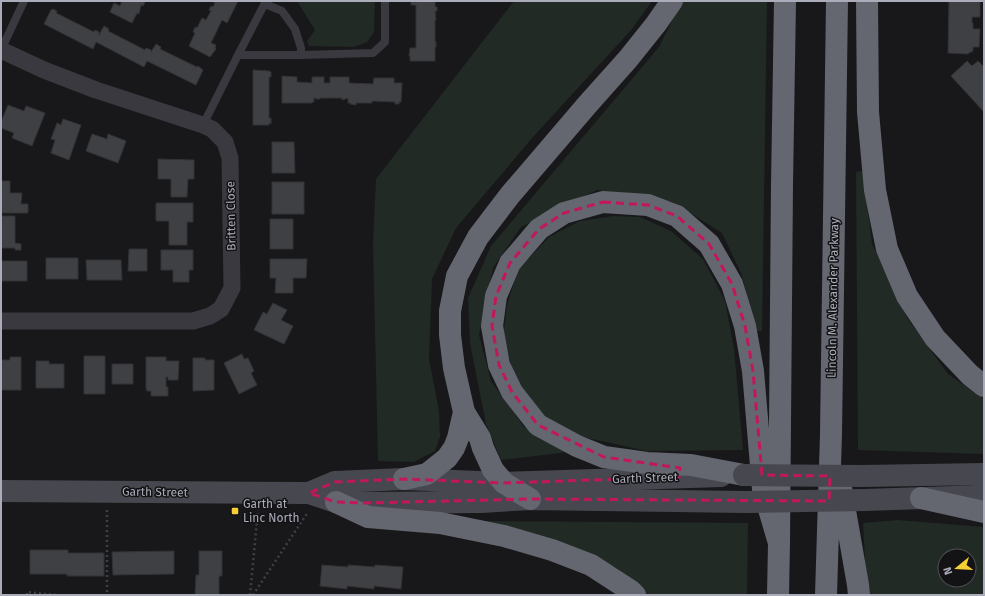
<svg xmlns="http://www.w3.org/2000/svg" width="985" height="596" viewBox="0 0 985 596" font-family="'Fira Sans',sans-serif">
<rect width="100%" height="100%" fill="#18181a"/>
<path fill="#212a24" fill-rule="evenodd" d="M297,1H375L374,32L367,42L354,47L309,46L307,41L315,30Z
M514,1H652L632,29L533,137L456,228L432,279L429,359L439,411L440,437L435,451L414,462L378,461L373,243L376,179Z
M682,1H767L762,331H754L742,275L722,233L673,202L597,190L521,227L493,268L479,335L491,381L524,427L568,452L501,460L486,424L470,343L468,298L491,246L659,47Z
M863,171L872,244L908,319L948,374L984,399V454L858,450L856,172Z
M613,216L640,217L671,231L703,259L725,301L734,348L743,450L647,451L574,435L543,417L517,385L503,337L507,305L518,270L549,237L580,221Z
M897,520L984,527V595H867L863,523ZM945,556H969V580H945Z
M480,521L748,523L747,595H645L617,568Z"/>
<path fill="#3f4044" stroke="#323236" d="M122,1H143L145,2L143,6L141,5L139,14L137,13L132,23L110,12L114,3L120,6Z
M214,1H238L227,23L222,20L211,43L216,45L215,48L216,49L210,57L189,46L195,33L193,32L195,27L197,28L202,18L206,20L211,11L209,10L211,6L213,7L215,3L213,2Z
M411,1H435V7H437V11H435L436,20H435V42H436V47H435V61H410V56H409L410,48H416V5H411Z
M949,1H980V17H972V23H973V29H980L979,47H973V51L967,54L948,53Z
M53,9L57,11L56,13L94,32L95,30L99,32V35L104,26L109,29L108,31L145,50L146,48L151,50V52L156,44L161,47L160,49L197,67L198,66L203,70L196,85L147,61L144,67L96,42L93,49L44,24L51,10Z
M967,61L972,66L978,61L984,67V112L951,76Z
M253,70L269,71L271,72V77H269V118H271V124L269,123V125H253Z
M282,76L297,77V82L312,83V77H324V83H330V77H349V83L373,84L374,78H394V83H402L401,102H399V104H395V102L372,101V103H356V105L350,104L351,103H348V98L342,100V98H320V99H316V98H314V102H312V103H282Z
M8,105L24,111L26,106L45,113L32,146L12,138L14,133L1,128V122Z
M63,119L81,125L69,160L51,153L55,140L51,139L57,123L61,125Z
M92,134L107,139L108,134L126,141L118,163L86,151Z
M272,142H294L295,173H272Z
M158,159L194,160V179H188L187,197H171V179H158Z
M1,181H10V193H22L21,204H28V213H1Z
M272,182H304V214H272Z
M156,203H193V222H187V245H169V221H156Z
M1,216H15V243L21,244V250H15V248H1Z
M270,219H293V249H270Z
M129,249H147V271H128Z
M161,250H193V270H189V282H173V270H161Z
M46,258H78V279H46Z
M270,259H307L306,278H293V293H275L276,278H270Z
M86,260H121L122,280H87Z
M1,261H27V281H1Z
M273,303L287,310L281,320L293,326L284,344L254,330L263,312L267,314Z
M242,354L244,359L248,358L254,371L251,373L257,385L239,394L224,363Z
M84,356H105V394H84Z
M10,357H21V390H1V360H10Z
M146,357H166V361H179L178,380H168V377H166V387H168V396H151V391H147L146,388Z
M193,358H205V360H214V390L193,391Z
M36,361H49V364H64V388H36Z
M112,364H133V384H112Z
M30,550H68V553H104V576H67V574H30Z
M174,551V574L113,575L112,552Z
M199,551H222V576H219V595H195L196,575H199Z
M322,565L348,567V565L375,567V565L403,567L401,589L374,586V589L347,586V589L320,586Z"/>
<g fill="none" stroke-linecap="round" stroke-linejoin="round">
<path stroke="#3f4046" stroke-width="2.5" stroke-dasharray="2 3" stroke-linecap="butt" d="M107,510V595
M27,595V592L56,595
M250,595L258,510
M253,595L306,515V511"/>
<path stroke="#39393f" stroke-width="8" d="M265,4L282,11L295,29L301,48V55
M1,50L24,1
M238,55H301L373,53L385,42V1
M203,125L238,55L266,1"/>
<path stroke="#39393f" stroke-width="17" d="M1,50L44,70L96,90L203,125L212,129L225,142L230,158L232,288L221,309L210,316L193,321H1"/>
<path stroke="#47474f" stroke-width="22" d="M862,476L984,474
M1,491L309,493L336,502L363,503L481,502L530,499L745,502
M309,493L335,482L404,479L504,483L721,476
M864,500L984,496"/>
<path stroke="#646670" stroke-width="22" d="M867,1L868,112L875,190L887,249L907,296L935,338L970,375L984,386
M744,475L691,465L647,463L604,457L577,446L538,425L512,392L499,365L492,326L496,296L510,263L539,229L564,213L603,202L648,205L677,216L709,244L732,284L745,326L753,371L763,489L779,543
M404,479L427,474L447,458L454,448L458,438L464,412
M840,482L858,585L859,595
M921,498L984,512
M530,499L504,483L493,470L483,448L480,438L464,412L454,368L450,335V311L457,276L478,237L510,195L587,105L628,59L656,24L672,1
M336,502L368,517L440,523L504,536L552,550L591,565L631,591L635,595
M778,595L779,543L782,185L785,1
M826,595L831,434L837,1"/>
<path stroke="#47474f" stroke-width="22" d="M744,475L862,476
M745,502L864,500"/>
</g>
<path fill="none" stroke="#c2185b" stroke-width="3" stroke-dasharray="8 5" stroke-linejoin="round" d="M603,202L648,205L677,216L709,244L732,284L745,326L753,371L762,475L830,476L829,501L530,499L363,503L336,502L309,493L335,482L404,479L504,483L679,477L680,468L604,457L538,425L512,392L499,365L492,326L496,296L510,263L539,229L564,213Z"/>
<rect fill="#f5cf34" stroke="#131315" stroke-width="1.5" x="231" y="507" width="8" height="8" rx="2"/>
<g text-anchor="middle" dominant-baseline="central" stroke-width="3" stroke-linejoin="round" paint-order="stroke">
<g font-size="12" fill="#aaacba" stroke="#131315">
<text transform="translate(231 216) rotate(-91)">Britten Close</text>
<text transform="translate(833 298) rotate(-89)">Lincoln M. Alexander Parkway</text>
<text transform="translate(645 478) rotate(-2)">Garth Street</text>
<text transform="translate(155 492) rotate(1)">Garth Street</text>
</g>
<g font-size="12" fill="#aaacba" stroke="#131315" text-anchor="start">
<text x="243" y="504">Garth at<tspan x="243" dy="14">Linc North</tspan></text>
</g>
</g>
<rect width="985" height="596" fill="none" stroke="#aaacba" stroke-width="4"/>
<g transform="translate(957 568) rotate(252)"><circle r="19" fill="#131315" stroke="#4f5057"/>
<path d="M0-3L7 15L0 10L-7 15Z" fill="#f5cf34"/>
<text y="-6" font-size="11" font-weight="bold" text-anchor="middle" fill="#aaacba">N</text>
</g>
</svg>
